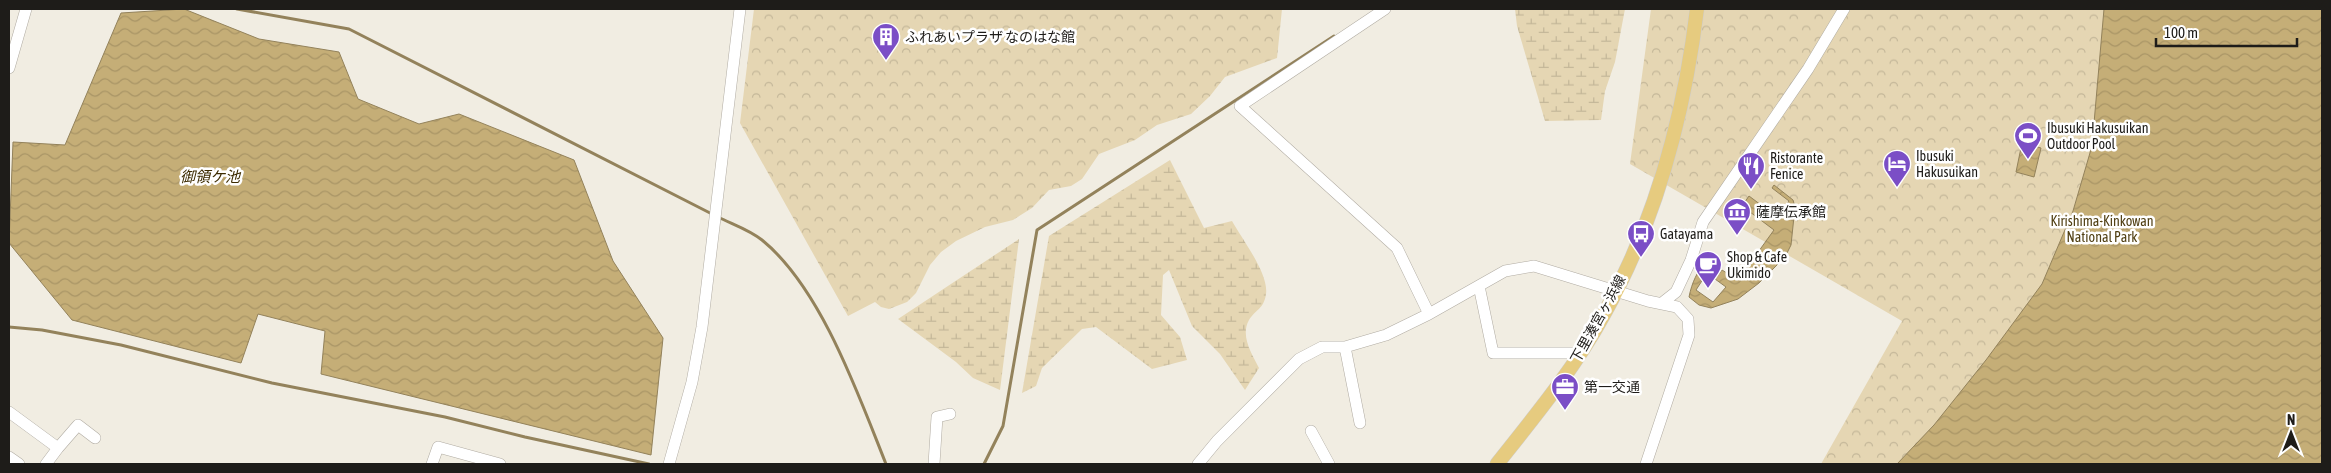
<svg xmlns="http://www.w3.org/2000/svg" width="2331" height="473" viewBox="0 0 2331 473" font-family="'Asap Condensed','Noto Sans JP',sans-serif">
<defs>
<pattern id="wetland-marsh" width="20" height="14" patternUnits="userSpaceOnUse" patternTransform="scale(1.25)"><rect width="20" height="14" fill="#e5d6b3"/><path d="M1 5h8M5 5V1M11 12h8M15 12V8" fill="none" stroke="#c4b799"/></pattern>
<pattern id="park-crowns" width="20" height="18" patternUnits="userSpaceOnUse" patternTransform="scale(1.25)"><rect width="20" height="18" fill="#e5d6b3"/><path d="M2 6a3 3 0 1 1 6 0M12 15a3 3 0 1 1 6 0" fill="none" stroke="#c4b799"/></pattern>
<pattern id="water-waves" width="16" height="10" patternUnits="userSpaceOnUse" patternTransform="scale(1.25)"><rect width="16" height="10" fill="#c5ae77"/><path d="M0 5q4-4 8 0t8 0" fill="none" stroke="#a99566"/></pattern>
</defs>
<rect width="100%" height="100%" fill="#f1ede2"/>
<path fill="url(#wetland-marsh)" d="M1515,9H1625L1615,62L1605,91L1601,120L1545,121L1517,26Z
M1170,160L1204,228L1232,221C1242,239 1269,274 1266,294C1264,309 1255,310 1249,320C1240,336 1252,354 1259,368L1245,390L1220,354L1192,326L1169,270L1163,275L1161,315L1180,337L1187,360L1152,369L1096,327L1082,329L1042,368L1036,386L1022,393L1049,236Z
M1019,239L1000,390L973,378L956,362L898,319Z"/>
<path fill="url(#park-crowns)" d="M754,9H1282L1277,58L1225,77L1210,96L1191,114L1157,125L1135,140L1099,154L1082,179L1071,186L1049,190L1032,208L1013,220L985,227L956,241L941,252L930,265L916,293L907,302L889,309L881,307L875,302L848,316L740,123Z
M1651,9H2322V464H1821L1902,321L1630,164Z"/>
<path fill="url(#water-waves)" stroke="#93825b" d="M184,9L259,39L339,52L358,99L419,124L459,114L574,160L613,261L663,338L651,455L321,374L325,331L258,314L241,363L72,320L9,243L13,142L65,145L121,13Z
M2104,9H2322V464H1897L1934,425L1986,360L2042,284L2073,211L2092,146Z
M2022,143L2041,148L2034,177L2016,172Z
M1774,185L1793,200L1795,207L1791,245L1785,257L1759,283L1738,299L1711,308L1699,305L1689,297C1692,282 1697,272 1707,259L1717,266L1710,275L1707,273L1696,290L1713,302L1726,287L1715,279L1722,270L1738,280L1774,230L1742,206L1749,196L1777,217L1789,201L1772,188Z"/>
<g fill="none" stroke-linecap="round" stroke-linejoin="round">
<path stroke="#93825b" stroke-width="3" d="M237,9L349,29L712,214
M718,217C732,224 750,230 762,240C821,288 858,394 886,464
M9,327L42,330L121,345L272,383L445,417L525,437L649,464
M984,464L1003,426L1037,230L1334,36"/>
<defs>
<path id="minor" d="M1385,9L1240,106L1397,248L1429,314
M9,68L26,9
M1479,286L1493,353H1581
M1662,303L1676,292L1691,260L1703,222L1808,69L1844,9
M1345,347L1360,423
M9,412L58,448L78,425L95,438
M1311,431L1329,464
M9,457L19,464
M46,464L58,448
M432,464L438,447L500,464
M669,464L692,382L702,327L740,9
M934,464L937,417L950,414
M1198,464L1217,441L1299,359L1322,347H1345L1386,335L1429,314L1505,271L1534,266L1648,301L1677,307L1688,319L1689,335L1646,464"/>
<path id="major" d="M1497,464C1535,416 1574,369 1603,316C1656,221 1684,116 1697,9"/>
</defs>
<use href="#minor" stroke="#b1aca3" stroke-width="12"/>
<use href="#major" stroke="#cecdcc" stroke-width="15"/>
<use href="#minor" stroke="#fff" stroke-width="11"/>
<use href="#major" stroke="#e6cb7f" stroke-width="14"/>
</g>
<defs>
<symbol id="building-pin" viewBox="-11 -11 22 30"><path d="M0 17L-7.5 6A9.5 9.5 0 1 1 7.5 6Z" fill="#7b4ec6" stroke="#fff"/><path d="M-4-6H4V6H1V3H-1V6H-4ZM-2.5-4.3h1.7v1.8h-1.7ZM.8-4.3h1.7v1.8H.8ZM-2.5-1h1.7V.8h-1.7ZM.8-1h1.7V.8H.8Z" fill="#fff"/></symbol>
<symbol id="stadium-pin" viewBox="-11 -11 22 30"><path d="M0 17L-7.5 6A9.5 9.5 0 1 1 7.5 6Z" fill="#7b4ec6" stroke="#fff"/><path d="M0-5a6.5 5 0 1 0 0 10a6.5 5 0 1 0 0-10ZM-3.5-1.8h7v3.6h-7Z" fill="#fff"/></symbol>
<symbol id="hotel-pin" viewBox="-11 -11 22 30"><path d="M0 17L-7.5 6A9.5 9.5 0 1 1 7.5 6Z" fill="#7b4ec6" stroke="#fff"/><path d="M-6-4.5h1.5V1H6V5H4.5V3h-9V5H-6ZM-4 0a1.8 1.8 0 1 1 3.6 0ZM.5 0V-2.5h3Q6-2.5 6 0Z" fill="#fff"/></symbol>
<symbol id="restaurant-pin" viewBox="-11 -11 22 30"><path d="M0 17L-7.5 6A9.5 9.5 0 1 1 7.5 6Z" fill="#7b4ec6" stroke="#fff"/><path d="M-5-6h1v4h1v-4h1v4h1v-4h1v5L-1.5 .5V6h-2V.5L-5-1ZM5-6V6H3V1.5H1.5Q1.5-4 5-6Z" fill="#fff"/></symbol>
<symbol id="museum-pin" viewBox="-11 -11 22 30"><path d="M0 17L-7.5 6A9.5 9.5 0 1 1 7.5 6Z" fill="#7b4ec6" stroke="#fff"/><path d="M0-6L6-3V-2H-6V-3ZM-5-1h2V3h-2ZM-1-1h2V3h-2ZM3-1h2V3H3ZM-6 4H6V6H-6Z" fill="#fff"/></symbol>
<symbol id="bus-pin" viewBox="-11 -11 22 30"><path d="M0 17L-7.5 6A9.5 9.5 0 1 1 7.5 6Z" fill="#7b4ec6" stroke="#fff"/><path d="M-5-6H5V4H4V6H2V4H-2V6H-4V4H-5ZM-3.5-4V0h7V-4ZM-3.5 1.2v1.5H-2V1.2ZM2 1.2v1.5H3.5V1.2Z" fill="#fff"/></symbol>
<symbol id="cafe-pin" viewBox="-11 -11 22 30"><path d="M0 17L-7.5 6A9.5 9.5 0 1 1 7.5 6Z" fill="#7b4ec6" stroke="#fff"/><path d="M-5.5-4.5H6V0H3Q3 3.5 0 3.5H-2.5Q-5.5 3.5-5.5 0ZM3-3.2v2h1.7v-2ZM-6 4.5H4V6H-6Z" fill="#fff"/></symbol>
<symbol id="office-pin" viewBox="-11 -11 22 30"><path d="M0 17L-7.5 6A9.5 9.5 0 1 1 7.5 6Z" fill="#7b4ec6" stroke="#fff"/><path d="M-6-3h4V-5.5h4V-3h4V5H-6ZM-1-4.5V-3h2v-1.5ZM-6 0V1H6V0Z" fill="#fff"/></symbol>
</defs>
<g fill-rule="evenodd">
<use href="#building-pin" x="870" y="21" width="32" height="43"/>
<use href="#stadium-pin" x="2012" y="120" width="32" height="43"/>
<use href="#hotel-pin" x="1881" y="148" width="32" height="43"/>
<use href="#restaurant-pin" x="1735" y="150" width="32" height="43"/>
<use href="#museum-pin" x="1721" y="196" width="32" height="43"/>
<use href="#bus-pin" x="1625" y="218" width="32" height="43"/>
<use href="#cafe-pin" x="1692" y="249" width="32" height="43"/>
<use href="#office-pin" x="1549" y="371" width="32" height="43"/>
</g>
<g text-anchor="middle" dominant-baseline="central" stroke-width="5" stroke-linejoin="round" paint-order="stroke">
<g font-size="14" fill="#1e1c19" stroke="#fff" text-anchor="start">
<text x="905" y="37">ふれあいプラザ なのはな館</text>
<text x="2047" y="128">Ibusuki Hakusuikan<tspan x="2047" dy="16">Outdoor Pool</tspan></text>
<text x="1916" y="156">Ibusuki<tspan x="1916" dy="16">Hakusuikan</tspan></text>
<text x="1770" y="158">Ristorante<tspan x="1770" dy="16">Fenice</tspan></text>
<text x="1756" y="212">薩摩伝承館</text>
<text x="1660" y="234">Gatayama</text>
<text x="1727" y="257">Shop &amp; Cafe<tspan x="1727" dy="16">Ukimido</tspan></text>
<text x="1584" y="387">第一交通</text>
</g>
<g font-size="14" fill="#503f13" stroke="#fff">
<text x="2102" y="221">Kirishima-Kinkowan<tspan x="2102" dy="16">National Park</tspan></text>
</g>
<g font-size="14" fill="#1e1c19" stroke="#fff">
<text transform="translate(1598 319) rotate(-61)">下里湊宮ヶ浜線</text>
</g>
<g font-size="15" font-style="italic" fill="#3c2b00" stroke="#fff">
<text x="210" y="176">御領ケ池</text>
</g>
</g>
<rect width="2331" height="473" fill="none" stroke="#1e1c19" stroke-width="20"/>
<g transform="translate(2291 433)" stroke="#ffffff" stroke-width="4" paint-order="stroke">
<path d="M0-4L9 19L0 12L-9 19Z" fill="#1e1c19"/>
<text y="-8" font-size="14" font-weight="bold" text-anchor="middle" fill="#1e1c19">N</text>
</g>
<path d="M2156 38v8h141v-8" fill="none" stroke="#1e1c19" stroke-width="2.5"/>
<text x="2164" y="38" font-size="15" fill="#1e1c19" stroke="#ffffff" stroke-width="4" paint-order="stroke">100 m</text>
</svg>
